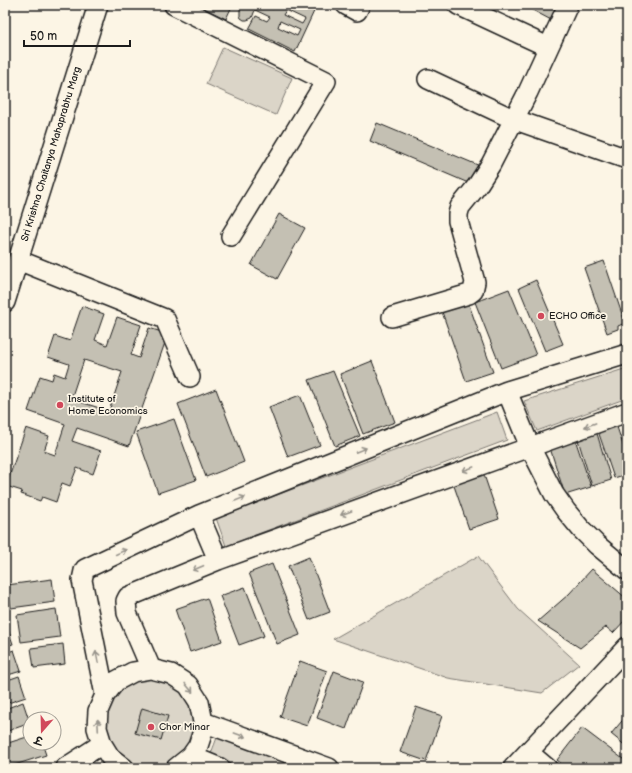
<svg xmlns="http://www.w3.org/2000/svg" width="632" height="773" viewBox="0 0 632 773" font-family="'Balsamiq Sans','Playpen Sans Deva',sans-serif">
<rect width="100%" height="100%" fill="#fcf5e5"/>
<filter id="ink" filterUnits="userSpaceOnUse"><feTurbulence type="fractalNoise" baseFrequency=".025" numOctaves="2"/><feDisplacementMap in="SourceGraphic" scale="8" xChannelSelector="R" yChannelSelector="G"/><feConvolveMatrix kernelMatrix="1 2 1 2 8 2 1 2 1" color-interpolation-filters="sRGB"/></filter>
<g filter="url(#ink)">
<path fill="#dbd5c8" stroke="#7c7872" d="M223,47L292,78L276,115L206,84Z
M627,368V398L537,431L524,401Z
M497,412L507,440L226,546L216,518Z
M478,556L518,609L579,664L542,693L448,678L333,639Z
M105 723a45 45 0 1 1 90 0a45 45 0 1 1-90 0Z
M218,735L304,768H242L210,756Z"/>
<path fill="#c4c0b3" stroke="#1c1c1c" fill-rule="evenodd" d="M198,5H230L232,6L226,19Z
M242,5H264L273,9L275,5H311L316,7L295,52L249,29L256,16L267,21L270,17L255,10L252,18L247,20H244L241,18L240,16V10ZM286,10L305,19L302,24L283,15ZM280,21L300,30L297,36L278,27Z
M523,5H556L560,7L553,21Z
M377,123L480,166L473,185L370,141Z
M279,214L305,228L277,279L251,265Z
M604,261L625,323L618,326V329L607,333L584,268Z
M536,280L563,344L545,351L519,288Z
M509,289L536,355L501,368L475,302Z
M467,299L493,372L466,381L441,309Z
M82,306L104,314L95,340L107,345L117,317L141,325L131,355L139,358L149,328L168,334L129,446L77,428L72,441L101,451L93,474L77,468L70,486L62,483L56,502L42,497L40,501L21,494L22,491L6,486L26,428L49,436L44,451L55,455L65,424L28,411L40,376L52,380L54,373L65,377L69,364L48,357L55,336L70,341ZM84,360L122,372L109,411L71,399Z
M372,361L395,422L363,434L340,374Z
M333,371L360,436L335,446L309,380Z
M216,389L244,462L206,477L178,404Z
M300,395L320,445L288,457L269,407Z
M174,419L196,480L158,493L136,432Z
M616,424L627,457V474L614,478L598,431Z
M595,427L611,480L592,486L576,433Z
M575,439L591,487L565,495L550,448Z
M482,469L499,519L469,529L452,480Z
M309,557L330,612L309,620L288,566Z
M272,564L300,635L277,644L249,573Z
M592,569L627,599V618L613,633L606,627L580,648L538,621L569,594Z
M52,579L55,602L11,608L7,585Z
M245,587L264,636L239,645L220,596Z
M207,598L222,641L190,652L175,609Z
M56,609L60,637L21,642L17,615Z
M5,620L13,644L5,646Z
M63,644L65,664L34,668L31,648Z
M14,650L21,671L5,676V653Z
M300,661L327,671L307,726L280,717Z
M334,671L363,682L346,729L317,718Z
M19,676L26,697L5,704V681Z
M23,702L30,723L5,732V709Z
M416,707L442,716L426,761L400,752Z
M142,708L168,716L161,740L135,733Z
M627,715V747L611,734Z
M582,728L627,762V768H567L557,760Z
M30,736V743H42L46,755L5,768V744Z"/>
<g fill="none" stroke-linecap="round" stroke-linejoin="round">
<defs>
<path id="minor" d="M174,5L326,81L231,236
M346,5L357,11L360,5
M458,5L548,47
M428,79L513,119L627,159
M18,260L165,319L190,377
M5,302L98,5
M392,317L469,294L473,291L475,282L458,221V214L460,207L477,186L491,164L528,92L568,5
M507,391L530,447L554,494L566,511L581,529L597,545L627,570
M199,515L218,560
M151,669L127,613L126,601L128,597L218,560L627,412
M105,695L82,580L84,571L85,569L199,515L507,391L627,354
M203,722L329,768
M528,752L547,768
M191,756L220,768
M65,768L102,744
M124,768L110,757L102,744L97,728L98,711L105,695L116,681L133,672L151,669L171,674L188,685L199,702L203,722L202,734L198,746L191,756L176,768
M513,768L627,647"/>
</defs>
<use href="#minor" stroke="#1c1c1c" stroke-width="22"/>
<use href="#minor" stroke="#fcf5e5" stroke-width="19"/>
</g>
<defs><path id="oneway-shaft" d="M-6 0H5M1.5-3L5.5 0L1.5 3" fill="none" stroke-width="1.6" stroke-linecap="round" stroke-linejoin="round"/></defs>
<g stroke="#97938b">
<use href="#oneway-shaft" transform="translate(590 425) rotate(160)"/>
<use href="#oneway-shaft" transform="translate(361 450) rotate(-22)"/>
<use href="#oneway-shaft" transform="translate(468 469) rotate(160)"/>
<use href="#oneway-shaft" transform="translate(240 499) rotate(-22)"/>
<use href="#oneway-shaft" transform="translate(346 513) rotate(160)"/>
<use href="#oneway-shaft" transform="translate(121 552) rotate(-25)"/>
<use href="#oneway-shaft" transform="translate(198 568) rotate(157)"/>
<use href="#oneway-shaft" transform="translate(97 657) rotate(-101)"/>
<use href="#oneway-shaft" transform="translate(189 688) rotate(50)"/>
<use href="#oneway-shaft" transform="translate(98 725) rotate(-93)"/>
<use href="#oneway-shaft" transform="translate(240 735) rotate(20)"/>
</g>
</g>
<g fill="#d1495b" stroke="#fcf5e5" stroke-width="1.5">
<circle cx="541" cy="316" r="4"/>
<circle cx="60" cy="405" r="4"/>
<circle cx="151" cy="727" r="4"/>
</g>
<g text-anchor="middle" dominant-baseline="central" stroke-width="3.5" stroke-linejoin="round" paint-order="stroke">
<g font-size="10" fill="#1c1c1c" stroke="#fcf5e5">
<text transform="translate(51 154) rotate(-73)">Sri Krishna Chaitanya Mahaprabhu Marg</text>
</g>
<g font-size="10" fill="#1c1c1c" stroke="#fcf5e5" text-anchor="start">
<text x="549" y="316">ECHO Office</text>
<text x="68" y="399">Institute of<tspan x="68" dy="12">Home Economics</tspan></text>
<text x="159" y="727">Chor Minar</text>
</g>
</g>
<rect width="632" height="773" fill="none" stroke="#fcf5e5" stroke-width="20"/>
<rect x="10" y="10" width="612" height="753" fill="none" stroke="#1c1c1c" stroke-width="1.5" filter="url(#ink)"/>
<g transform="translate(42 731) rotate(200)"><circle r="19" fill="#fcf5e5" stroke="#a29e95"/>
<path d="M0-3L7 15L0 10L-7 15Z" fill="#d1495b"/>
<text y="-6" font-size="11" font-weight="bold" text-anchor="middle" fill="#1c1c1c">उ</text>
</g>
<path d="M24 40v6h106v-6" fill="none" stroke="#1c1c1c" stroke-width="2"/>
<text x="30" y="40" font-size="12" fill="#1c1c1c" stroke="#fcf5e5" stroke-width="3" paint-order="stroke">50 m</text>
</svg>
